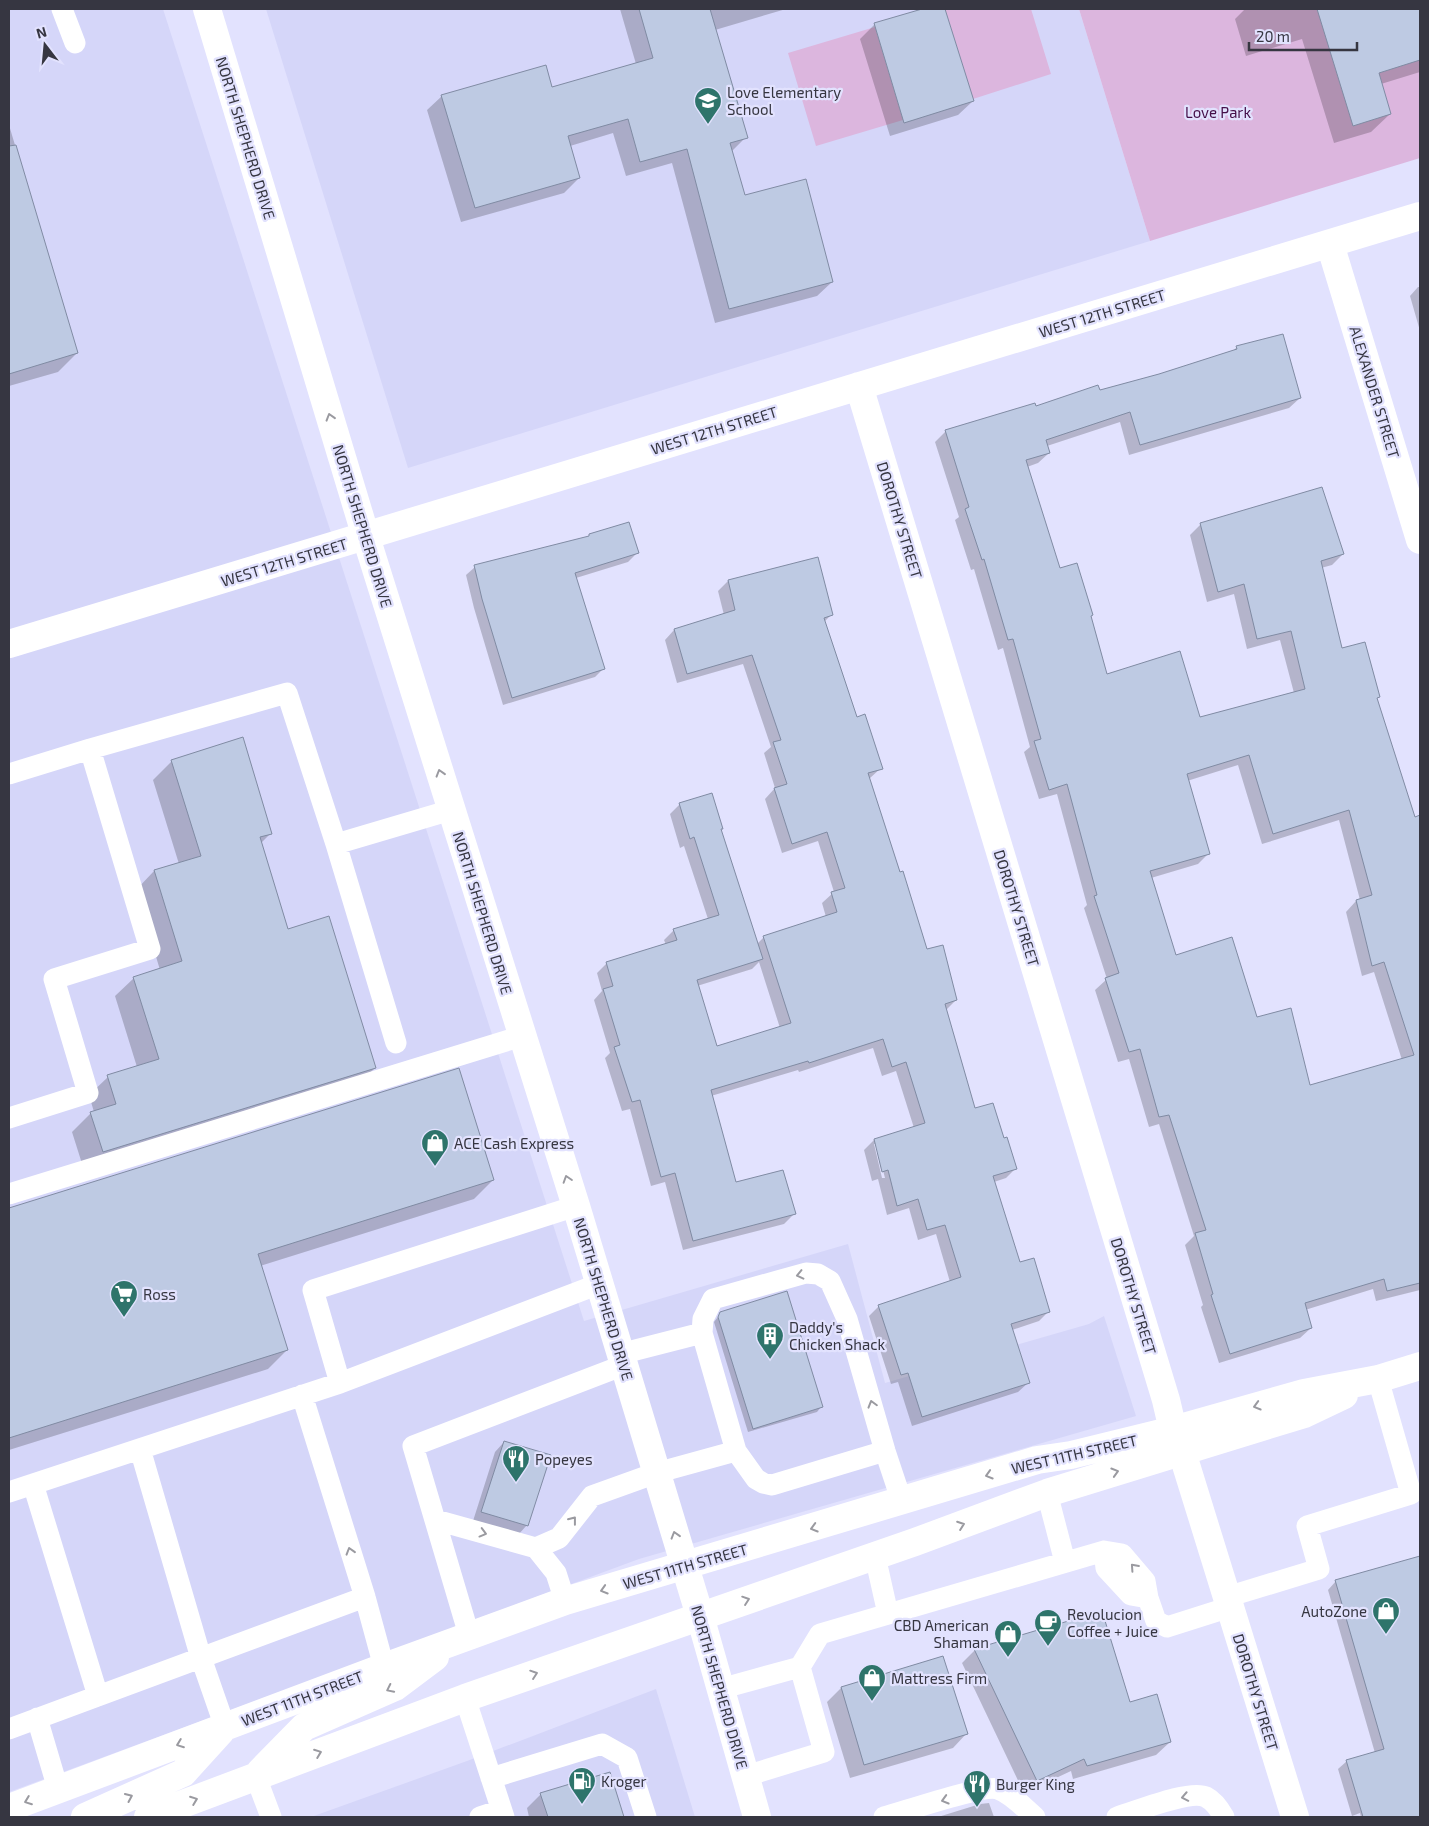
<svg xmlns="http://www.w3.org/2000/svg" width="1429" height="1826" viewBox="0 0 1429 1826" font-family="'Exo 2',sans-serif">
<rect width="100%" height="100%" fill="#e2e2fe"/>
<path fill="#d5d6f9" d="M9,9H163L584,1321L848,1244L885,1383L1089,1324L1104,1316L1136,1416L639,1559L9,1792Z
M266,9H1079L1150,241L408,468Z
M656,1689L695,1817H311L467,1761Z"/>
<path fill="#dcb6de" d="M945,9H1031L1051,74L973,99Z
M1079,9H1420V158L1150,241Z
M875,27L903,120L816,146L788,53Z"/>
<path fill="#0003" fill-rule="evenodd" d="M620,9H786L715,30L746,137L731,152L744,197L832,282L817,296L715,323L672,163L626,176L613,133L570,146L579,178L564,193L461,222L427,110L442,96L552,89L636,64Z
M926,9H944L973,101L958,115L890,136L860,39L875,24Z
M1245,9H1420V72L1381,84L1390,114L1371,132L1334,143L1302,39L1246,56L1235,19Z
M9,125L77,353L58,372L9,386Z
M1418,287H1420V331L1410,296Z
M1282,335L1300,398L1289,408L1129,455L1120,422L1047,446L1049,453L1038,463L1027,467L1059,569L1090,616L1106,676L1199,718L1294,693L1280,640L1247,649L1234,594L1207,602L1190,535L1201,524L1343,554L1332,565L1321,568L1341,650L1378,697L1376,699L1414,818L1420,817V1290L1376,1301L1373,1289L1305,1310L1311,1328L1300,1338L1219,1363L1201,1307L1203,1305L1185,1245L1194,1236L1159,1124L1149,1127L1129,1059L1118,1062L1095,990L1107,979L1084,908L1087,905L1057,794L1039,799L1024,752L1030,747L1003,648L998,650L974,569L971,570L955,520L959,517L935,442L946,431L1159,375L1232,352L1236,348ZM1238,765L1262,844L1339,820L1360,900L1356,901L1346,912L1362,976L1374,972L1402,1060L1310,1086L1256,1018L1175,957L1151,878L1198,864L1208,854L1187,781Z
M637,553L628,562L576,578L604,668L595,677L503,705L474,608L466,575L475,567Z
M817,559L831,615L824,622L856,718L881,768L869,779L926,951L956,1000L945,1011L975,1110L1003,1140L1016,1168L1006,1178L994,1182L1019,1264L1049,1311L1039,1321L1012,1330L1028,1383L1018,1392L912,1426L898,1382L891,1384L869,1316L879,1306L950,1282L936,1234L918,1240L909,1208L887,1215L878,1179L872,1181L864,1150L874,1140L914,1128L896,1071L882,1076L873,1048L799,1072L798,1070L711,1096L735,1184L794,1214L784,1224L683,1250L665,1182L651,1186L630,1109L622,1111L605,1058L610,1053L594,1000L602,991L597,973L607,963L666,945L664,940L674,930L708,919L684,846L680,848L670,814L680,804L720,830L757,944L764,937L826,917L822,903L834,892L818,841L782,853L765,799L775,788L764,753L771,747L743,664L677,683L665,640L674,630L724,615L718,591L728,581ZM759,962L780,1028L716,1048L697,986L752,969ZM874,1144H876L885,1178H882Z
M172,761L271,833L260,844L287,930L375,1068L356,1086L84,1170L72,1132L91,1113L94,1112L89,1095L108,1077L137,1067L115,996L134,978L160,970L136,890L154,871L179,864L153,780Z
M459,1070L493,1180L474,1199L260,1266L287,1350L268,1369L9,1450V1210Z
M721,1313L821,1407L817,1412L748,1432L714,1322Z
M504,1442L527,1525L518,1535L473,1521L495,1452Z
M1420,1557V1817H1361L1360,1813L1352,1816L1338,1769L1347,1761L1375,1753L1328,1590L1336,1581Z
M975,1650L1129,1704L1170,1742L1156,1755L1073,1779L1071,1771L1024,1793L962,1663Z
M841,1688L967,1733L953,1748L850,1778L827,1702Z
M609,1773L622,1817H529L527,1808L541,1794Z
M989,1803L994,1817H938L980,1804Z"/>
<path fill="#becae3" stroke="#808ba3" fill-rule="evenodd" d="M639,9H710L748,138L730,143L745,195L806,179L833,282L729,309L687,149L640,162L628,119L568,136L580,178L475,208L441,95L546,65L552,87L653,58Z
M922,9H945L974,101L904,123L874,23Z
M1317,9H1420V60L1379,73L1391,114L1353,126Z
M16,145L78,353L9,374V146Z
M1283,334L1301,398L1140,445L1130,412L1046,440L1050,453L1026,460L1060,568L1077,563L1093,615L1091,616L1107,674L1180,651L1200,717L1305,689L1291,631L1257,639L1244,584L1218,592L1200,523L1322,487L1344,554L1321,561L1342,648L1365,642L1380,697L1377,698L1415,817L1420,815V1283L1387,1291L1384,1279L1305,1303L1312,1328L1230,1354L1211,1295L1213,1294L1195,1233L1206,1230L1169,1115L1159,1117L1140,1049L1129,1052L1105,978L1119,973L1094,896L1097,895L1067,784L1049,790L1034,741L1041,739L1013,639L1008,640L984,559L982,560L965,509L969,507L945,430L1035,403L1036,406L1098,385L1100,390L1159,374L1237,349L1236,346ZM1249,755L1273,834L1349,810L1372,895L1356,900L1372,966L1384,962L1414,1055L1310,1085L1291,1008L1257,1017L1232,937L1176,955L1150,871L1210,854L1187,774Z
M629,522L639,553L575,573L605,669L512,698L482,599L474,565L589,536V534Z
M818,557L833,615L824,618L857,717L865,714L883,769L868,773L900,872L903,871L927,949L943,945L957,1000L945,1004L975,1108L993,1103L1004,1138L1007,1137L1017,1169L993,1176L1020,1262L1034,1258L1050,1312L1011,1324L1030,1383L922,1417L908,1373L901,1375L878,1305L961,1277L945,1225L927,1230L918,1199L897,1206L888,1170L882,1172L874,1139L925,1123L906,1062L892,1067L883,1039L809,1063L808,1061L711,1090L736,1182L783,1170L796,1214L693,1241L675,1173L661,1177L640,1100L632,1102L614,1047L620,1045L603,989L613,986L606,962L677,940L673,929L719,915L694,837L690,839L679,803L712,793L723,829H721L763,959L697,980L717,1046L791,1023L763,936L837,912L831,892L845,888L827,832L792,844L774,788L787,784L773,742L781,740L752,655L687,674L674,629L735,610L728,580Z
M243,737L272,834L260,837L288,929L329,916L376,1068L103,1152L90,1112L116,1104L107,1075L159,1059L133,977L182,961L154,870L201,856L171,760Z
M459,1068L494,1180L258,1254L288,1350L9,1438V1208Z
M787,1291L823,1407L753,1429L718,1317L720,1312Z
M504,1441L551,1455L528,1526L481,1512Z
M1420,1556V1817H1363L1346,1760L1384,1749L1335,1580Z
M1102,1611L1130,1702L1157,1694L1171,1742L1087,1766L1084,1759L1037,1781L974,1649Z
M943,1656L968,1734L864,1765L841,1687Z
M610,1772L624,1817H548L540,1793Z"/>
<g fill="none" stroke-linecap="round" stroke-linejoin="round">
<path stroke="#fff" stroke-width="21" d="M62,9L75,43
M90,749L287,693L336,844L451,810
M9,774L90,749L150,949L54,979L88,1093L9,1118
M336,844L396,1043
M9,1194L522,1036
M620,1354L702,1333
M340,1383L313,1290L576,1206
M302,1395L365,1597L384,1667
M140,1449L201,1658L225,1727
M885,1451L772,1485L763,1483L756,1479L736,1451L702,1333L703,1319L713,1299L806,1273L818,1274L830,1281L847,1319L885,1451L902,1502
M33,1484L98,1696
M9,1492L340,1383L599,1284
M1047,1493L1065,1562
M436,1520L536,1548L556,1573L565,1601
M536,1548L559,1538L592,1496L656,1473L736,1451
M1104,1551L1106,1568L1131,1595L1148,1598
M875,1556L888,1614
M1227,1597L1319,1569L1307,1526L1411,1494L1378,1379
M469,1635L413,1446L624,1365
M720,1689L800,1667L820,1634L1104,1551L1122,1554L1145,1581L1148,1598L1156,1621L1167,1627L1230,1607
M465,1698L504,1817
M37,1718L58,1789
M9,1729L365,1597
M746,1776L824,1752L800,1667
M256,1777L271,1817
M491,1778L602,1744L627,1758L646,1817
M480,1817L501,1810
M884,1817C903,1812 984,1784 998,1789C1012,1794 1023,1807 1035,1817
M1117,1817C1135,1812 1190,1789 1206,1797C1214,1801 1220,1810 1224,1817"/>
<path stroke="#fff" stroke-width="28" d="M1330,244L1420,540
M859,386L1166,1400L1173,1430
M9,644L1420,216
M1182,1452L1295,1817"/>
<path stroke="#fff" stroke-width="28" d="M260,1772L304,1727L395,1687L435,1657
M9,1808L384,1667L565,1601L1037,1460L1071,1455L1173,1430L1304,1393L1378,1379L1420,1366
M85,1817L183,1773L221,1731
M148,1817L465,1698L915,1542L1047,1493L1304,1414L1344,1395"/>
<path stroke="#fff" stroke-width="28" d="M207,9L366,537L576,1206L700,1616L757,1817"/>
</g>
<defs><path id="oneway-chevron" d="M-2-3.5L2.5 0L-2 3.5" fill="none" stroke-width="1.6" stroke-linecap="round" stroke-linejoin="round" transform="scale(1.25)"/></defs>
<g stroke="#9a9aa0">
<use href="#oneway-chevron" transform="translate(330 417) rotate(-107)"/>
<use href="#oneway-chevron" transform="translate(440 773) rotate(-107)"/>
<use href="#oneway-chevron" transform="translate(567 1179) rotate(-108)"/>
<use href="#oneway-chevron" transform="translate(800 1275) rotate(167)"/>
<use href="#oneway-chevron" transform="translate(872 1404) rotate(-106)"/>
<use href="#oneway-chevron" transform="translate(1257 1406) rotate(164)"/>
<use href="#oneway-chevron" transform="translate(1115 1472) rotate(-17)"/>
<use href="#oneway-chevron" transform="translate(989 1475) rotate(163)"/>
<use href="#oneway-chevron" transform="translate(573 1520) rotate(-52)"/>
<use href="#oneway-chevron" transform="translate(961 1525) rotate(-20)"/>
<use href="#oneway-chevron" transform="translate(814 1528) rotate(164)"/>
<use href="#oneway-chevron" transform="translate(483 1533) rotate(15)"/>
<use href="#oneway-chevron" transform="translate(675 1535) rotate(-107)"/>
<use href="#oneway-chevron" transform="translate(350 1551) rotate(-107)"/>
<use href="#oneway-chevron" transform="translate(1134 1567) rotate(-132)"/>
<use href="#oneway-chevron" transform="translate(604 1590) rotate(163)"/>
<use href="#oneway-chevron" transform="translate(746 1600) rotate(-19)"/>
<use href="#oneway-chevron" transform="translate(534 1674) rotate(-19)"/>
<use href="#oneway-chevron" transform="translate(390 1689) rotate(154)"/>
<use href="#oneway-chevron" transform="translate(180 1744) rotate(159)"/>
<use href="#oneway-chevron" transform="translate(318 1753) rotate(-21)"/>
<use href="#oneway-chevron" transform="translate(129 1797) rotate(-24)"/>
<use href="#oneway-chevron" transform="translate(1185 1797) rotate(169)"/>
<use href="#oneway-chevron" transform="translate(194 1800) rotate(-21)"/>
<use href="#oneway-chevron" transform="translate(945 1800) rotate(164)"/>
<use href="#oneway-chevron" transform="translate(28 1801) rotate(159)"/>
</g>
<defs>
<symbol id="school-pin" viewBox="-11 -11 22 30"><path d="M0 17L-7.5 6A9.5 9.5 0 1 1 7.5 6Z" fill="#2e746b" stroke="#e2e2fe"/><path d="M0-5L7-2L0 1L-7-2ZM-4 1L0 2.5L4 1V4Q0 6-4 4Z" fill="#fff"/></symbol>
<symbol id="shop-pin" viewBox="-11 -11 22 30"><path d="M0 17L-7.5 6A9.5 9.5 0 1 1 7.5 6Z" fill="#2e746b" stroke="#e2e2fe"/><path d="M-5-2.5h2.3a2.7 3.5 0 0 1 5.4 0H5L5.5 6h-11ZM-1.5-2.5h3a1.5 2.3 0 0 0-3 0Z" fill="#fff"/></symbol>
<symbol id="supermarket-pin" viewBox="-11 -11 22 30"><path d="M0 17L-7.5 6A9.5 9.5 0 1 1 7.5 6Z" fill="#2e746b" stroke="#e2e2fe"/><path d="M-6-5.5h2.5l.6 2H6L4.5 2H-2.5L-4.4-4H-6ZM-1.5 3.2a1.3 1.3 0 1 0 .1 0ZM3 3.2a1.3 1.3 0 1 0 .1 0Z" fill="#fff"/></symbol>
<symbol id="building-pin" viewBox="-11 -11 22 30"><path d="M0 17L-7.5 6A9.5 9.5 0 1 1 7.5 6Z" fill="#2e746b" stroke="#e2e2fe"/><path d="M-4-6H4V6H1V3H-1V6H-4ZM-2.5-4.3h1.7v1.8h-1.7ZM.8-4.3h1.7v1.8H.8ZM-2.5-1h1.7V.8h-1.7ZM.8-1h1.7V.8H.8Z" fill="#fff"/></symbol>
<symbol id="restaurant-pin" viewBox="-11 -11 22 30"><path d="M0 17L-7.5 6A9.5 9.5 0 1 1 7.5 6Z" fill="#2e746b" stroke="#e2e2fe"/><path d="M-5-6h1v4h1v-4h1v4h1v-4h1v5L-1.5 .5V6h-2V.5L-5-1ZM5-6V6H3V1.5H1.5Q1.5-4 5-6Z" fill="#fff"/></symbol>
<symbol id="cafe-pin" viewBox="-11 -11 22 30"><path d="M0 17L-7.5 6A9.5 9.5 0 1 1 7.5 6Z" fill="#2e746b" stroke="#e2e2fe"/><path d="M-5.5-4.5H6V0H3Q3 3.5 0 3.5H-2.5Q-5.5 3.5-5.5 0ZM3-3.2v2h1.7v-2ZM-6 4.5H4V6H-6Z" fill="#fff"/></symbol>
<symbol id="fuel-pin" viewBox="-11 -11 22 30"><path d="M0 17L-7.5 6A9.5 9.5 0 1 1 7.5 6Z" fill="#2e746b" stroke="#e2e2fe"/><path d="M-5.5-6h7V0h2V4h1.3V-2.5L3-4.5l.8-.8L6-3V5H2.5V1h-1V6h-7ZM-4.2-4.7v3.2H.2V-4.7Z" fill="#fff"/></symbol>
</defs>
<g fill-rule="evenodd">
<use href="#school-pin" x="692" y="85" width="32" height="43"/>
<use href="#shop-pin" x="419" y="1127" width="32" height="43"/>
<use href="#supermarket-pin" x="108" y="1278" width="32" height="43"/>
<use href="#building-pin" x="754" y="1320" width="32" height="43"/>
<use href="#restaurant-pin" x="500" y="1443" width="32" height="43"/>
<use href="#shop-pin" x="1370" y="1595" width="32" height="43"/>
<use href="#cafe-pin" x="1032" y="1607" width="32" height="43"/>
<use href="#shop-pin" x="992" y="1618" width="32" height="43"/>
<use href="#shop-pin" x="856" y="1662" width="32" height="43"/>
<use href="#fuel-pin" x="566" y="1765" width="32" height="43"/>
<use href="#restaurant-pin" x="961" y="1768" width="32" height="43"/>
</g>
<g text-anchor="middle" dominant-baseline="central" stroke-width="4.5" stroke-linejoin="round" paint-order="stroke">
<g font-size="15" fill="#363641" stroke="#e2e2fe" text-anchor="start">
<text x="727" y="92">Love Elementary<tspan x="727" dy="17">School</tspan></text>
<text x="454" y="1143">ACE Cash Express</text>
<text x="143" y="1294">Ross</text>
<text x="789" y="1327">Daddy's<tspan x="789" dy="17">Chicken Shack</tspan></text>
<text x="535" y="1459">Popeyes</text>
<text x="1367" y="1611" text-anchor="end">AutoZone</text>
<text x="1067" y="1614">Revolucion<tspan x="1067" dy="17">Coffee + Juice</tspan></text>
<text x="989" y="1625" text-anchor="end">CBD American<tspan x="989" dy="17">Shaman</tspan></text>
<text x="891" y="1678">Mattress Firm</text>
<text x="601" y="1781">Kroger</text>
<text x="996" y="1784">Burger King</text>
</g>
<g font-size="15" fill="#450f49" stroke="#e2e2fe">
<text x="1218" y="112">Love Park</text>
</g>
<g font-size="15" fill="#363641" stroke="#e2e2fe">
<text transform="translate(246 138) rotate(73)">NORTH SHEPHERD DRIVE</text>
<text transform="translate(1102 313) rotate(-17)">WEST 12TH STREET</text>
<text transform="translate(1375 392) rotate(73)">ALEXANDER STREET</text>
<text transform="translate(714 430) rotate(-17)">WEST 12TH STREET</text>
<text transform="translate(900 520) rotate(73)">DOROTHY STREET</text>
<text transform="translate(363 526) rotate(73)">NORTH SHEPHERD DRIVE</text>
<text transform="translate(284 562) rotate(-17)">WEST 12TH STREET</text>
<text transform="translate(1017 908) rotate(73)">DOROTHY STREET</text>
<text transform="translate(483 913) rotate(73)">NORTH SHEPHERD DRIVE</text>
<text transform="translate(1134 1296) rotate(73)">DOROTHY STREET</text>
<text transform="translate(604 1299) rotate(73)">NORTH SHEPHERD DRIVE</text>
<text transform="translate(1074 1454) rotate(-13)">WEST 11TH STREET</text>
<text transform="translate(685 1566) rotate(-16)">WEST 11TH STREET</text>
<text transform="translate(720 1687) rotate(74)">NORTH SHEPHERD DRIVE</text>
<text transform="translate(1256 1692) rotate(73)">DOROTHY STREET</text>
<text transform="translate(302 1698) rotate(-21)">WEST 11TH STREET</text>
</g>
</g>
<rect width="1429" height="1826" fill="none" stroke="#363641" stroke-width="20"/>
<g transform="translate(45 45) rotate(344)" stroke="#e2e2fe" stroke-width="4" paint-order="stroke">
<path d="M0-4L9 19L0 12L-9 19Z" fill="#363641"/>
<text y="-8" font-size="14" font-weight="bold" text-anchor="middle" fill="#363641">N</text>
</g>
<path d="M1249 42v8h108v-8" fill="none" stroke="#363641" stroke-width="2.5"/>
<text x="1256" y="42" font-size="15" fill="#363641" stroke="#e2e2fe" stroke-width="4" paint-order="stroke">20 m</text>
</svg>
